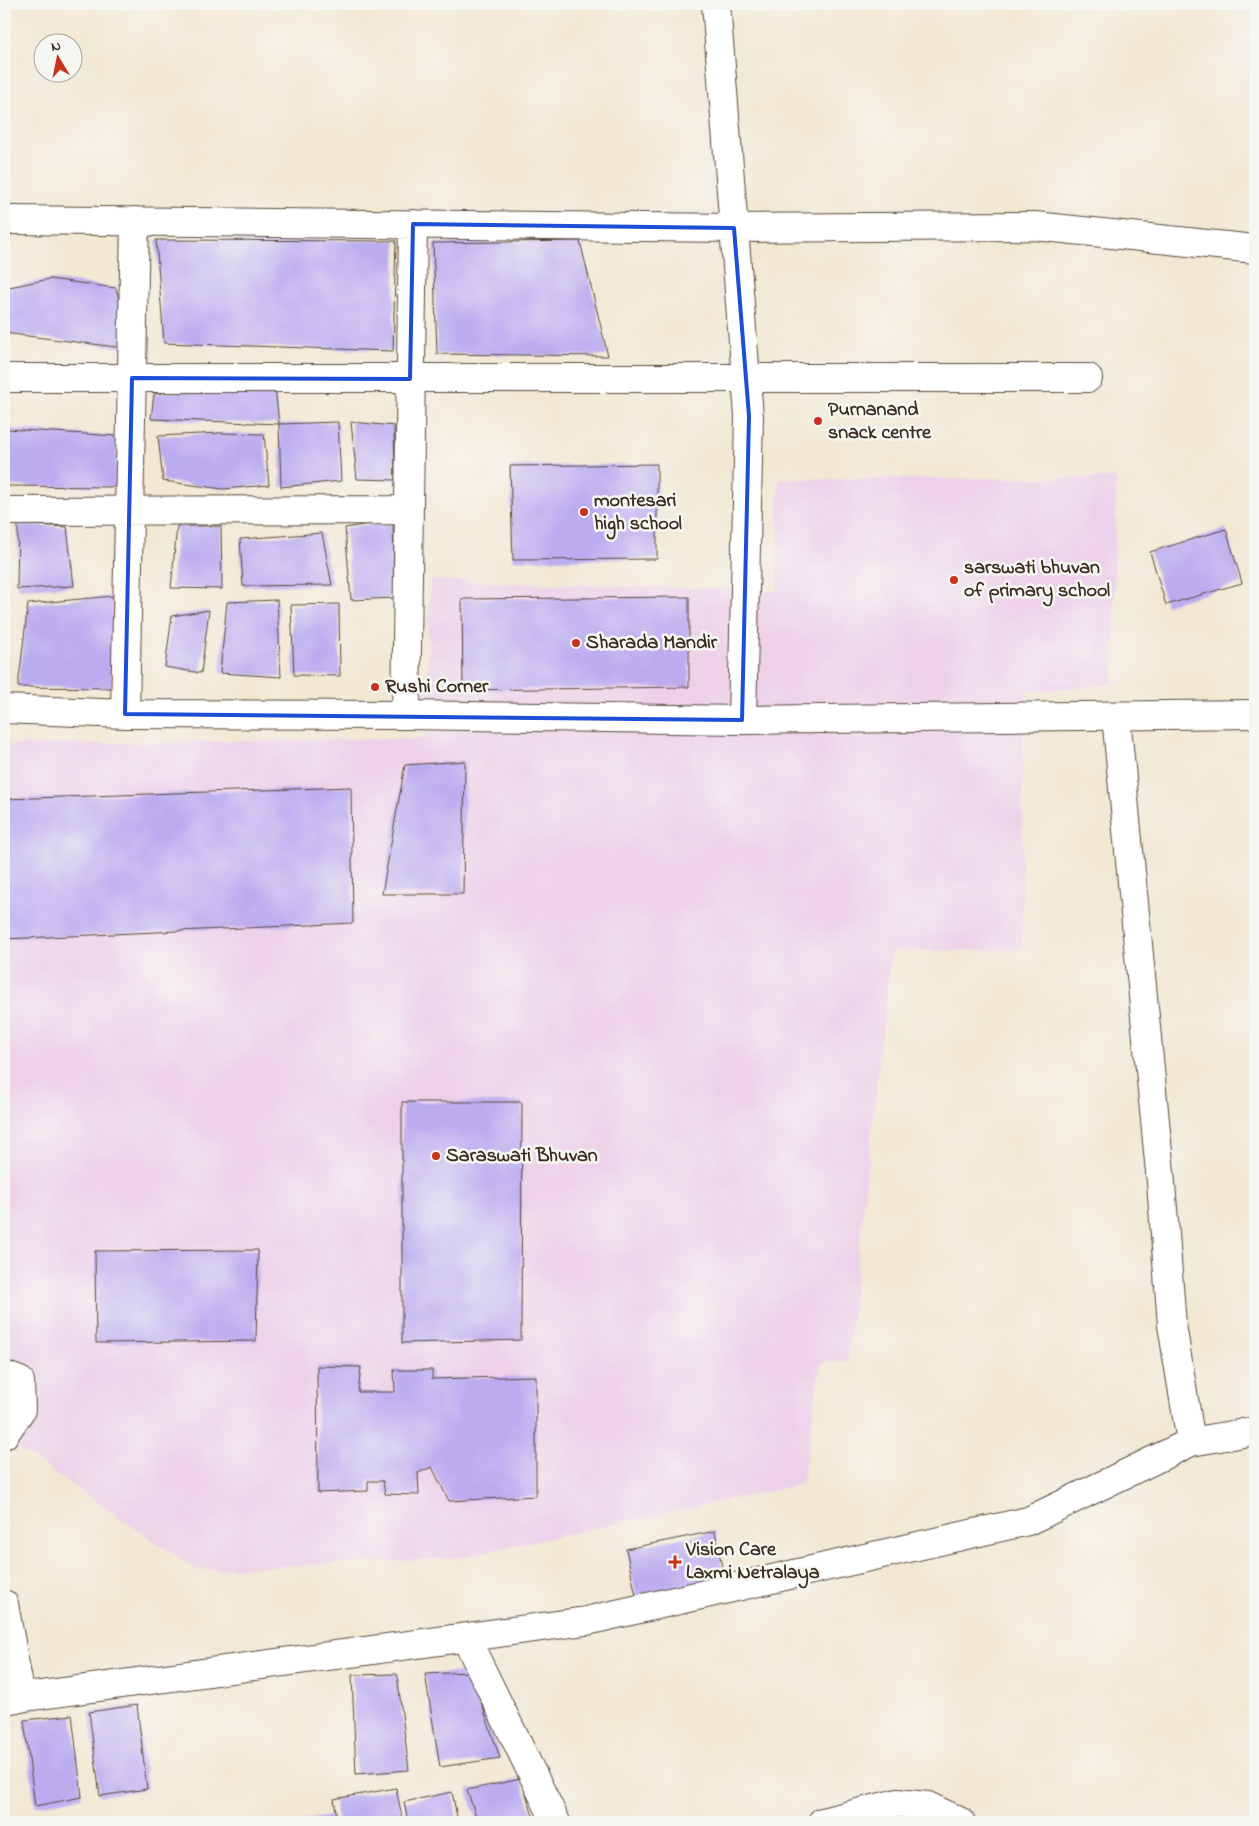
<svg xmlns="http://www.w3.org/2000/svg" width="1259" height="1826" viewBox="0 0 1259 1826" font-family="'Indie Flower',sans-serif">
<rect width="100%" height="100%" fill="#f6f6f2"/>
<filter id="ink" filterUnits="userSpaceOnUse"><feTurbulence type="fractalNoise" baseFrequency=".02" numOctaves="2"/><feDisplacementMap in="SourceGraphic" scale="10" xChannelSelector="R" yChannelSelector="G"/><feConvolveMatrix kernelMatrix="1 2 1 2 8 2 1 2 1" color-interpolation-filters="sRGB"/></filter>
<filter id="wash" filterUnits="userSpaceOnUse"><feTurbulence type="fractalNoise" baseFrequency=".0096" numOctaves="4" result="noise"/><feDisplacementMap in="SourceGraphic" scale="20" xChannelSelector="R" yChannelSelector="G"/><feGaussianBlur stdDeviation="1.12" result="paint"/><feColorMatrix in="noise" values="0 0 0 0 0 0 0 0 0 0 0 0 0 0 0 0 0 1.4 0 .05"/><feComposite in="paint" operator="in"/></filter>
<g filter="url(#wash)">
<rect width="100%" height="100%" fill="#f2e8d4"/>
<path fill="#edd1e9" d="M1116,478L1113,684L1028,692L1023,739L1022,950L891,951L847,1361L821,1362L802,1484L456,1558L197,1570L4,1439V745L425,738L430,580L777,591L779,479Z"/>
<g id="blocks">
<path fill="#bbacf0" d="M156,240L396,241L393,351L164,343Z
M580,241L608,356L437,354L433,243Z
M50,279L116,288L132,349L4,333V288Z
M274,378L279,424L151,419L154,394Z
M338,422L341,481L281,487L279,424Z
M351,422L394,426L395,480L357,479Z
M6,429L117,436L116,487L7,486Z
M220,433L264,434L269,485L223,489L163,481L158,436Z
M657,464V559L513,560L510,466Z
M393,520L395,598L351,600L345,528Z
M18,524L67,527L74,586L17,589Z
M177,526H221L222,589L171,588Z
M1226,529L1242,583L1166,605L1150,552Z
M322,533L332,585L243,586L240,539Z
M113,596L112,688L18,687L28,604Z
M689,597V687L463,690L462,599Z
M277,600L281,677L220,673L227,602Z
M339,604L340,676L294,675L291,605Z
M209,610L201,673L165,667L172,616Z
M465,761L463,894H382L405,765Z
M351,787L353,923L4,939V799Z
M402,1102H522L521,1340L402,1343Z
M258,1250L256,1341L96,1343L95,1251Z
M317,1366L361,1367L358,1392H395L394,1370H432V1379L536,1376V1496L449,1501L432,1467L418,1473L419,1495L385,1494L383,1481H368V1491L318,1493Z
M715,1531L724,1578L636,1596L626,1549Z
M471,1672L500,1758L440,1767L425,1674Z
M397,1674L409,1770L356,1774L352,1675Z
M137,1705L147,1789L100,1796L89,1712Z
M72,1715L82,1797L35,1806L24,1720Z
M521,1779L535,1822H478L467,1790Z
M396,1788L403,1822H340L337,1818L334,1799Z
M452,1792L458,1822H408L404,1802Z
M331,1816L332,1822H301V1821Z"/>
</g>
</g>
<g filter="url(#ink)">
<use href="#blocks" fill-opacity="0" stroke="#564639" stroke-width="1"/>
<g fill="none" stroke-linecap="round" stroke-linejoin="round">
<defs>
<path id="minor" d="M716,4L749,416L742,720
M8,220L734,228L1035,226L1255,249
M4,378H1088
M4,511L408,510
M4,709L125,714L406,715L742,720L1255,714
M125,714L135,221
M406,715L413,224
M1116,716L1161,1183L1172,1325L1191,1442
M4,1375L20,1381L21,1410L4,1435
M4,1604L21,1698
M466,1638L556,1822
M4,1700L586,1621L1028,1521L1191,1442L1255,1431
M822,1822L897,1803L928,1806L961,1822"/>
</defs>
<use href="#minor" stroke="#564639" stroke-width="30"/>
<use href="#minor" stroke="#fff" stroke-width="28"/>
</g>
</g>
<path fill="none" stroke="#1d4ed8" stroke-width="4" stroke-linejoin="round" d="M413,224L734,228L749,416L742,720L125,714L132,378L410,379Z"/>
<g fill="#c8321e" stroke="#f6f6f2" stroke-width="2">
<circle cx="818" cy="421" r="5"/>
<circle cx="584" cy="512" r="5"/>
<circle cx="954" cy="580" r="5"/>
<circle cx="576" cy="643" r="5"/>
<circle cx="375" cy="687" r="5"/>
<circle cx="436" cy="1156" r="5"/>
<path d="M672.5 1554.5h5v5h5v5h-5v5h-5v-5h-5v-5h5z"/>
</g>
<g text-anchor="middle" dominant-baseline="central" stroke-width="5" stroke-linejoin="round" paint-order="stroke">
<g font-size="20" font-weight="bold" fill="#3b2a1e" stroke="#f6f6f2" text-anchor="start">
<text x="828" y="410">Purnanand<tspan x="828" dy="23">snack centre</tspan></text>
<text x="594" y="501">montesari<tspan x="594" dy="23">high school</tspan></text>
<text x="964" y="568">sarswati bhuvan<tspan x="964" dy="23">of primary school</tspan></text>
<text x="586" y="643">Sharada Mandir</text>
<text x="385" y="687">Rushi Corner</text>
<text x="446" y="1156">Saraswati Bhuvan</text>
<text x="686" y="1550">Vision Care<tspan x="686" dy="23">Laxmi Netralaya</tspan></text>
</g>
</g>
<rect width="1259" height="1826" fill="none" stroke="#f6f6f2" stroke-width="20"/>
<g transform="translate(58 58) rotate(350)"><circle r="24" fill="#f6f6f2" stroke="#aba49d"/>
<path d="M0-4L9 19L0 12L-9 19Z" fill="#c8321e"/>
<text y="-8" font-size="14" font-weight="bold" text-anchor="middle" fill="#3b2a1e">N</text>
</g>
</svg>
